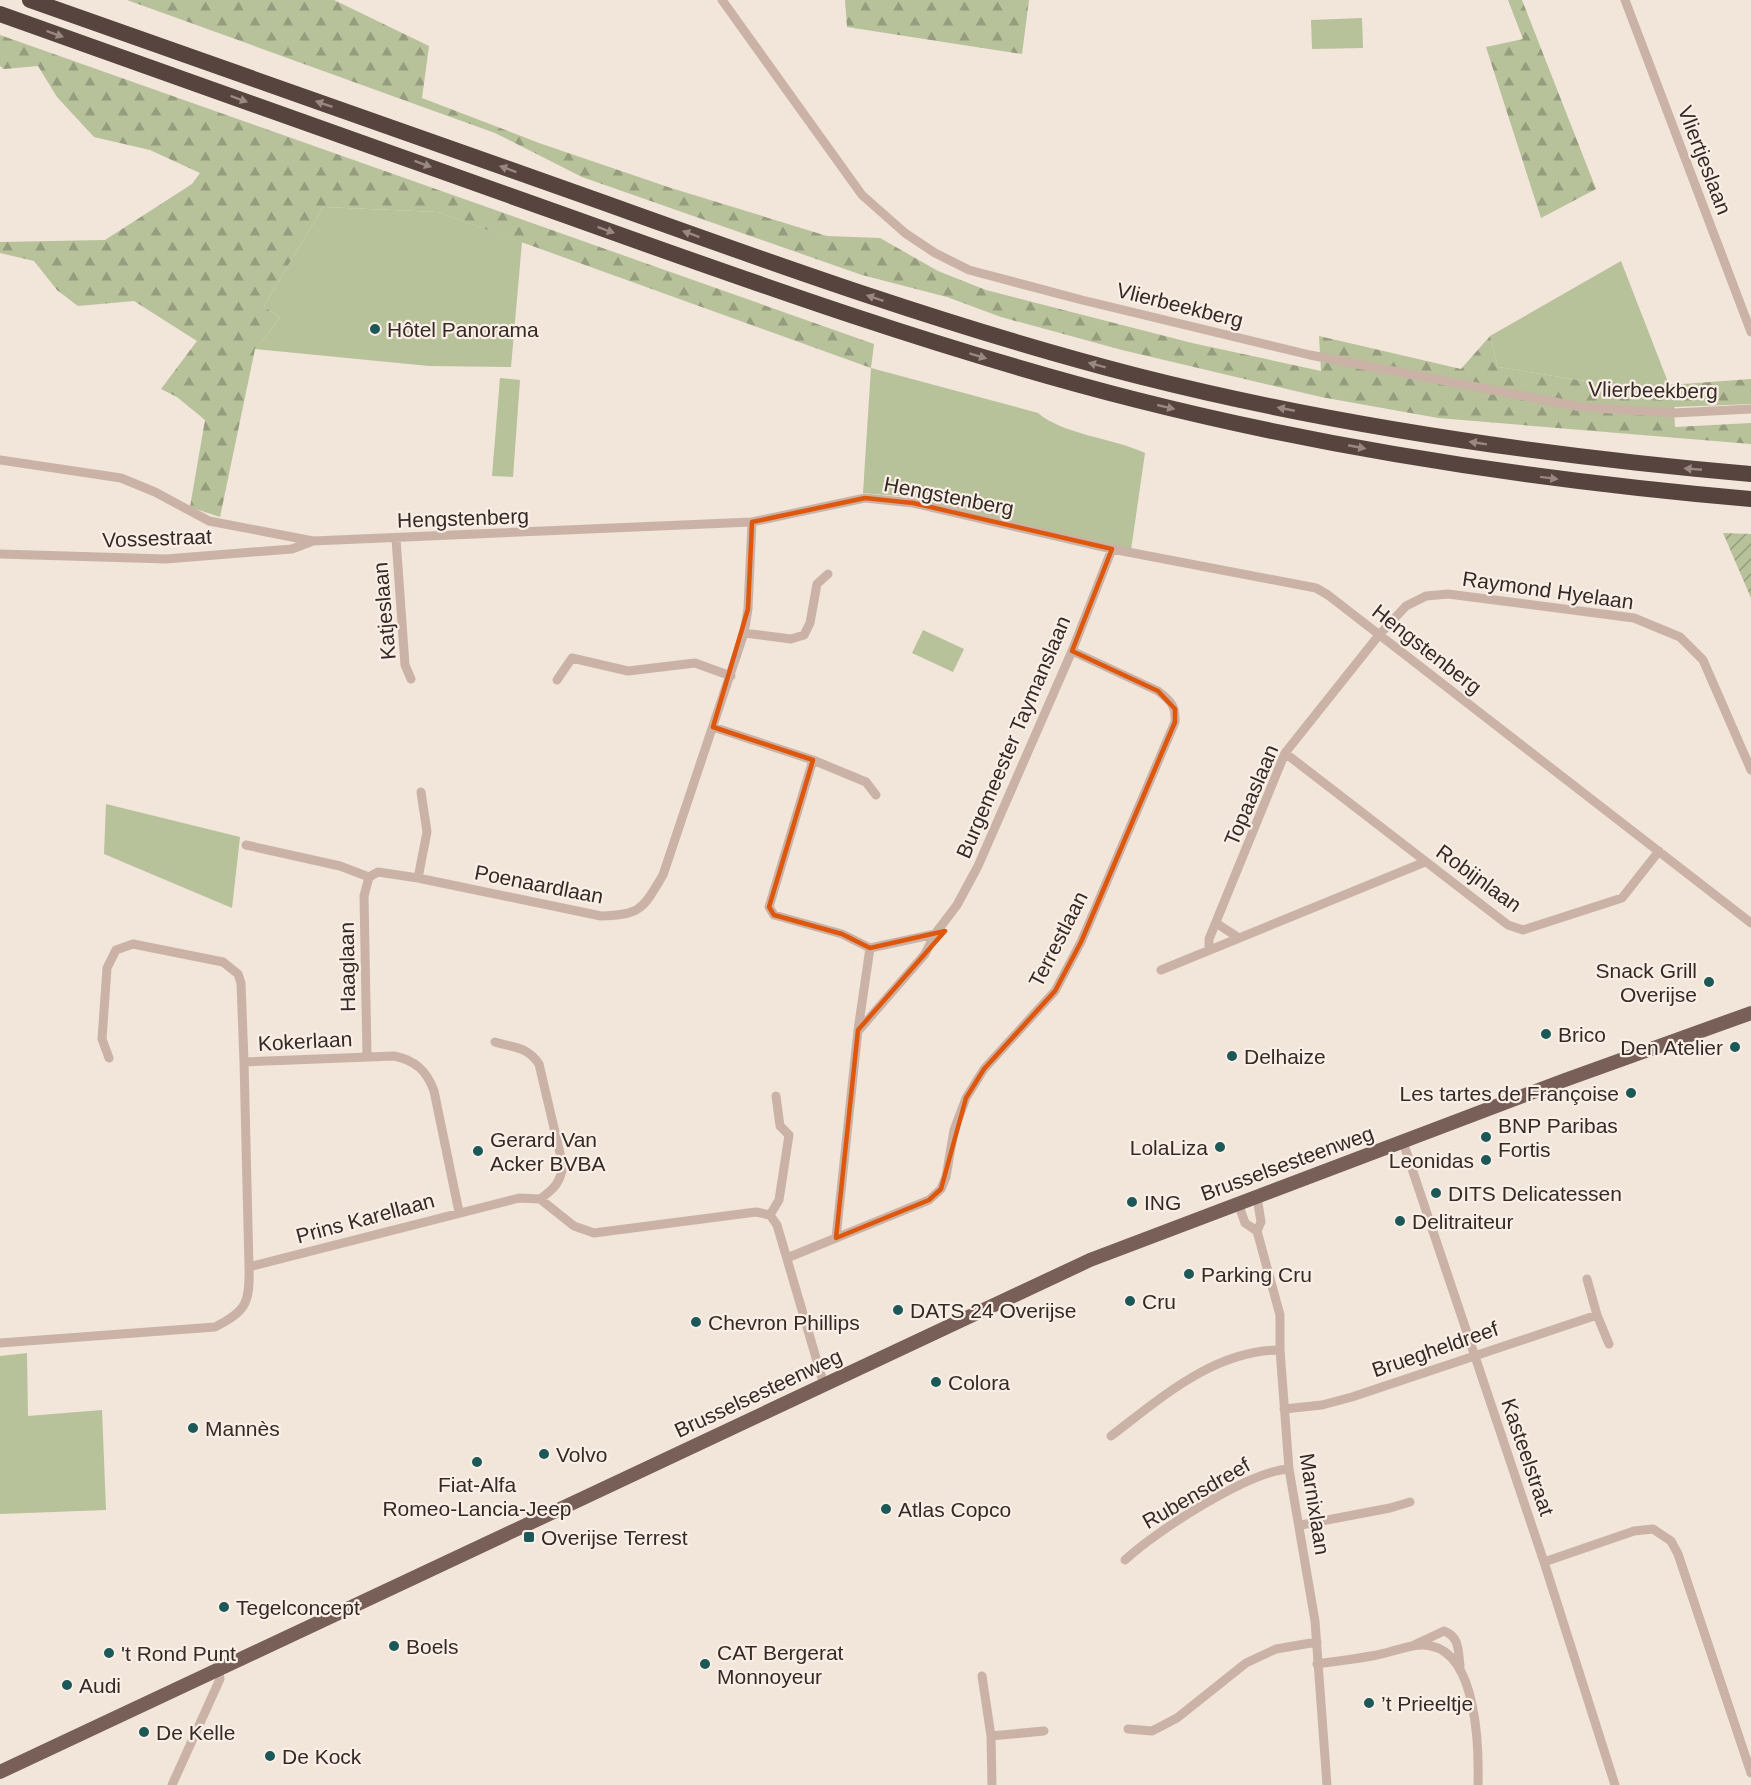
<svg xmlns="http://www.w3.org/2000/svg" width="1751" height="1785" viewBox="0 0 1751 1785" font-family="Helvetica,sans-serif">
<defs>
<pattern id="forest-firs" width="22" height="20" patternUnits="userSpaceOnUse" patternTransform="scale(1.5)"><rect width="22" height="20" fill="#b7c19a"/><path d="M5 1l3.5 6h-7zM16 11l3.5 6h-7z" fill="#969d7e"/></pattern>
<pattern id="garden-furrows" width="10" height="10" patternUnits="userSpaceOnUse" patternTransform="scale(1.5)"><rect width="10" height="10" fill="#b7c19a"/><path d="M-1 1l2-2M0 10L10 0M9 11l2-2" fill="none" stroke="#969d7e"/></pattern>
</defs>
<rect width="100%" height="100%" fill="#f2e5da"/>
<path fill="#b7c19a" d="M1362,18L1363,48L1312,49L1311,20Z
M323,207L438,212L522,242L511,367L429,366L255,349L280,318L264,306Z
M1621,261L1673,395L1498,367L1490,336Z
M871,368L1038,413C1064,435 1113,438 1145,453L1131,550L908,497L863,493Z
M500,378L520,380L513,477L492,476Z
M923,630L964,649L953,672L912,653Z
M106,804L240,837L232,908L104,854Z
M27,1353L28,1416L102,1410L106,1510L0,1514V1356Z"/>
<path fill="url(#forest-firs)" d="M127,0H334L429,46L422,98L539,143L671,188L827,236L880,238L938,271L986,290L1192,343L1321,371L1319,336L1461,369L1490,336L1498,367L1672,395L1669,385L1751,379V404L1674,407L1675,427L1751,423V444L1438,418L1321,397L1122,350L1001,317L947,297L862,275L582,177L495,133Z
M845,0H1029L1022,54L847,27Z
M1508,0H1522L1596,189L1541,218L1486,47L1523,39Z
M0,35L874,344L871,368L438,212L323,207L264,306L280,318L255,349L220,517L190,507L205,420L177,397L161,389L197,341L134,301L78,306L57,290L34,261L0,253V242L105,240L192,184L200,173L150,150L94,137L57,97L38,66L4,69L0,66Z"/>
<path fill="url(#garden-furrows)" d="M1723,533L1751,534V598Z"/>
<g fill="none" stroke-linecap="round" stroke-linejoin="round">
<path stroke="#cab3a6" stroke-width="9" d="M722,0L862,195L905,233L935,253L969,270L1082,300L1310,355L1581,407L1674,413L1751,409
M1625,0L1751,332
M0,460L121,478L155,492L209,521L313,541L752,522L865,498L913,503L1112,549L1316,588L1328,595L1751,923
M396,539L405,665L411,679
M0,554L166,559L292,549L313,541
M744,633L791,639L804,635L810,623L817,584L828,574
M557,680L572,658L628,671L695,663L731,676
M713,727L813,760L866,782L876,795
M1285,753L1508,925L1523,930L1622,898L1659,851
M813,760L769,907L774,915L842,934L870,948
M246,845L340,866L369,877L378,872L418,878L601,916C642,915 643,908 663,875L744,633L748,609L752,522
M418,878L427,832L421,792
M1216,923L1239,938
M1209,950V939L1285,753L1379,635L1406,606L1426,596L1448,594L1634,618L1680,637L1703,660L1751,770
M1161,970L1425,862
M859,1030L925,954L935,934
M495,1042C514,1048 527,1046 539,1064L563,1166C560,1183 554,1189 540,1199
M367,1056L364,896L369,877
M109,1058L102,1039L107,968L116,950L133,944L223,962L238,974L241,983L244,1062
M1403,1142L1544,1562L1615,1785
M1257,1197L1261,1222L1257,1231L1280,1315V1350L1289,1469L1315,1621L1327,1785
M1238,1203L1245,1223L1257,1231
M770,1215L777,1225L824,1385
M770,1215L779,1200L789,1135L780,1126L776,1096
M836,1238L858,1030L870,948L935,934L957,905L978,866L1072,651L1112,549
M787,1258L929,1200L941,1189L946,1177L954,1130L966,1098L984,1069L1055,991L1081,942L1175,722C1176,706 1171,701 1158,691L1072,651
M249,1267L244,1062L394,1056C415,1060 427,1071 434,1091L459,1212
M1587,1279L1597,1315L1609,1344
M0,1343L215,1327C247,1311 250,1302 249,1267L519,1198L540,1199L574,1226L594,1233L756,1212L770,1215
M1284,1409L1322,1405L1352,1397L1597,1315
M1111,1436C1161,1398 1214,1350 1280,1350
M1301,1525L1390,1508L1410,1502
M1125,1560C1156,1531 1249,1471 1289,1469
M1544,1562L1634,1531L1653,1529L1671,1541L1678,1554L1751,1773
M1414,1645L1444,1631C1460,1637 1458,1651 1460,1666
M1317,1664C1337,1661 1357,1659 1377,1655C1394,1652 1413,1642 1431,1646C1477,1655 1479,1747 1478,1785
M982,1676L991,1736L992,1785
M1128,1729L1152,1731L1177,1718L1246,1663L1276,1649L1317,1642
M991,1736L1044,1731
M172,1785L220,1679L218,1667"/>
<path stroke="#786058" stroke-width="14" d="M0,1772L1090,1260L1565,1080L1751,1013"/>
<path stroke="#57443e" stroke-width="16" d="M30,0C220,67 409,134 599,201C777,265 955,329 1138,376C1339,427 1545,456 1751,474
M0,14C190,82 380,149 570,217C757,284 944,351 1137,400C1338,451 1544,481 1751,499"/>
</g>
<defs><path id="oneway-solid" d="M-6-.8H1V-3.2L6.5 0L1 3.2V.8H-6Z" transform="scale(1.5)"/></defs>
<g fill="#988881">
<use href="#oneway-solid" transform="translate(55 34) rotate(20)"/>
<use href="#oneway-solid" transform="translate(239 99) rotate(20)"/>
<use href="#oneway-solid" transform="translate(324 104) rotate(-161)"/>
<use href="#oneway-solid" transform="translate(423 164) rotate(20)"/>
<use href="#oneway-solid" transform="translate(508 169) rotate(-160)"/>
<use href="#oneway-solid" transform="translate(606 230) rotate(20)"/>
<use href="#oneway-solid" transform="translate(691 234) rotate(-160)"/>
<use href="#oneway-solid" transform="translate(875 298) rotate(-162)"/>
<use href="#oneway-solid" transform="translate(978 356) rotate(17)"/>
<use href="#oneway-solid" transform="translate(1097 365) rotate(-165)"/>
<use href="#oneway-solid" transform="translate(1166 407) rotate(13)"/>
<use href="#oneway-solid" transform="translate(1286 409) rotate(-169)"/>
<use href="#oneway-solid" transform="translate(1478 443) rotate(-171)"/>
<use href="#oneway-solid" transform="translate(1357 447) rotate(11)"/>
<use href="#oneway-solid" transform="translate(1693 469) rotate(-175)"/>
<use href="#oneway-solid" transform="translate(1549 478) rotate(7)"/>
</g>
<path fill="none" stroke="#df570d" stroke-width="4.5" stroke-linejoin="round" d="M865,498L913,503L1112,549L1072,651L1158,691L1175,709V722L1081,942L1055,991L984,1069L966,1098L941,1189L929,1200L836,1238L858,1030L945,931L870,948L842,934L774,915L769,907L813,760L713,727L748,609L752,522Z"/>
<g fill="#1c5857" stroke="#faefe6" stroke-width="2">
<circle cx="375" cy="329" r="6"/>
<circle cx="1709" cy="982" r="6"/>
<circle cx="1546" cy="1034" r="6"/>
<circle cx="1735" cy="1047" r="6"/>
<circle cx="1232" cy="1056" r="6"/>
<circle cx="1631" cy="1093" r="6"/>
<circle cx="1486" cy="1137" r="6"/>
<circle cx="1220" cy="1147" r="6"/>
<circle cx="478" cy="1151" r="6"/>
<circle cx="1486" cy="1160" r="6"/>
<circle cx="1436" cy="1193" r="6"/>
<circle cx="1132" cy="1202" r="6"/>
<circle cx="1400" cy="1221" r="6"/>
<circle cx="1189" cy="1274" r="6"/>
<circle cx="1130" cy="1301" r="6"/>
<circle cx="898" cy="1310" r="6"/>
<circle cx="696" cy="1322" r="6"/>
<circle cx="936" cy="1382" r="6"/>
<circle cx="193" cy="1428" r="6"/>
<circle cx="544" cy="1454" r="6"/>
<circle cx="477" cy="1462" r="6"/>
<circle cx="886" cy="1509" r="6"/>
<rect x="523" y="1531" width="12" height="12" rx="3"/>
<circle cx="224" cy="1607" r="6"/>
<circle cx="394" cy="1646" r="6"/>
<circle cx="109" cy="1653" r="6"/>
<circle cx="705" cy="1664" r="6"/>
<circle cx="67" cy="1685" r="6"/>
<circle cx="1369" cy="1703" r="6"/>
<circle cx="144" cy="1732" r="6"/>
<circle cx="270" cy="1756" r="6"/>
</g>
<g text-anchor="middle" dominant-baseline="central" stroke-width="4.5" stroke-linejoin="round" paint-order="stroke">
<g font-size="21" fill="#362a27" stroke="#faefe6">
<text transform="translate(1705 160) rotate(69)">Vliertjeslaan</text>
<text transform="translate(1180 305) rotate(14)">Vlierbeekberg</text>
<text transform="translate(1653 390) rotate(1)">Vlierbeekberg</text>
<text transform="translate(949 496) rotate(11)">Hengstenberg</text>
<text transform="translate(463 518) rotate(-2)">Hengstenberg</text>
<text transform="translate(157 538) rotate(-2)">Vossestraat</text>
<text transform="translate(1548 590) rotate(8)">Raymond Hyelaan</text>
<text transform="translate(384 611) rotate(-95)">Katjeslaan</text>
<text transform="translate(1427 649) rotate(38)">Hengstenberg</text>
<text transform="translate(1013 737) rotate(-67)">Burgemeester Taymanslaan</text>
<text transform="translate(1251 795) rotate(-67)">Topaaslaan</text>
<text transform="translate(1479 878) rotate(36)">Robijnlaan</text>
<text transform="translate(539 884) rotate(11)">Poenaardlaan</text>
<text transform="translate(1058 939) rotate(-63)">Terrestlaan</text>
<text transform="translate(347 967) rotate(-91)">Haaglaan</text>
<text transform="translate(305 1041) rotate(-3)">Kokerlaan</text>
<text transform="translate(1287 1163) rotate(-20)">Brusselsesteenweg</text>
<text transform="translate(365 1218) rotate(-15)">Prins Karellaan</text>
<text transform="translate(1435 1349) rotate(-19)">Bruegheldreef</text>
<text transform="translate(758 1393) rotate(-25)">Brusselsesteenweg</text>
<text transform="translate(1528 1457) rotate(71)">Kasteelstraat</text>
<text transform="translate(1196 1493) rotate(-30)">Rubensdreef</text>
<text transform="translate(1315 1504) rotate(81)">Marnixlaan</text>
</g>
<g font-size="21" fill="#362a27" stroke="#faefe6" text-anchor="start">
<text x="387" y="329">Hôtel Panorama</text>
<text x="1697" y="970" text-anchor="end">Snack Grill<tspan x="1697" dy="24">Overijse</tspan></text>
<text x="1558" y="1034">Brico</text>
<text x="1723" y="1047" text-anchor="end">Den Atelier</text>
<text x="1244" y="1056">Delhaize</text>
<text x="1619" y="1093" text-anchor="end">Les tartes de Françoise</text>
<text x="1498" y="1125">BNP Paribas<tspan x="1498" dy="24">Fortis</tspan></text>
<text x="490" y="1139">Gerard Van<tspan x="490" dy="24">Acker BVBA</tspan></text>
<text x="1208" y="1147" text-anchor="end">LolaLiza</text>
<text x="1474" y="1160" text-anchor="end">Leonidas</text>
<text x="1448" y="1193">DITS Delicatessen</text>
<text x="1144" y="1202">ING</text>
<text x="1412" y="1221">Delitraiteur</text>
<text x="1201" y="1274">Parking Cru</text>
<text x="1142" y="1301">Cru</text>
<text x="910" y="1310">DATS 24 Overijse</text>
<text x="708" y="1322">Chevron Phillips</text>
<text x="948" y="1382">Colora</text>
<text x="205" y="1428">Mannès</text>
<text x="556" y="1454">Volvo</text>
<text x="477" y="1484" text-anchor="middle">Fiat-Alfa<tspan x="477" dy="24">Romeo-Lancia-Jeep</tspan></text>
<text x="898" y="1509">Atlas Copco</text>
<text x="541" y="1537">Overijse Terrest</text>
<text x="236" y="1607">Tegelconcept</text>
<text x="406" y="1646">Boels</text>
<text x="717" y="1652">CAT Bergerat<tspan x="717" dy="24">Monnoyeur</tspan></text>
<text x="121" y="1653">'t Rond Punt</text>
<text x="79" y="1685">Audi</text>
<text x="1381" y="1703">’t Prieeltje</text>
<text x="156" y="1732">De Kelle</text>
<text x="282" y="1756">De Kock</text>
</g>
</g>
</svg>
